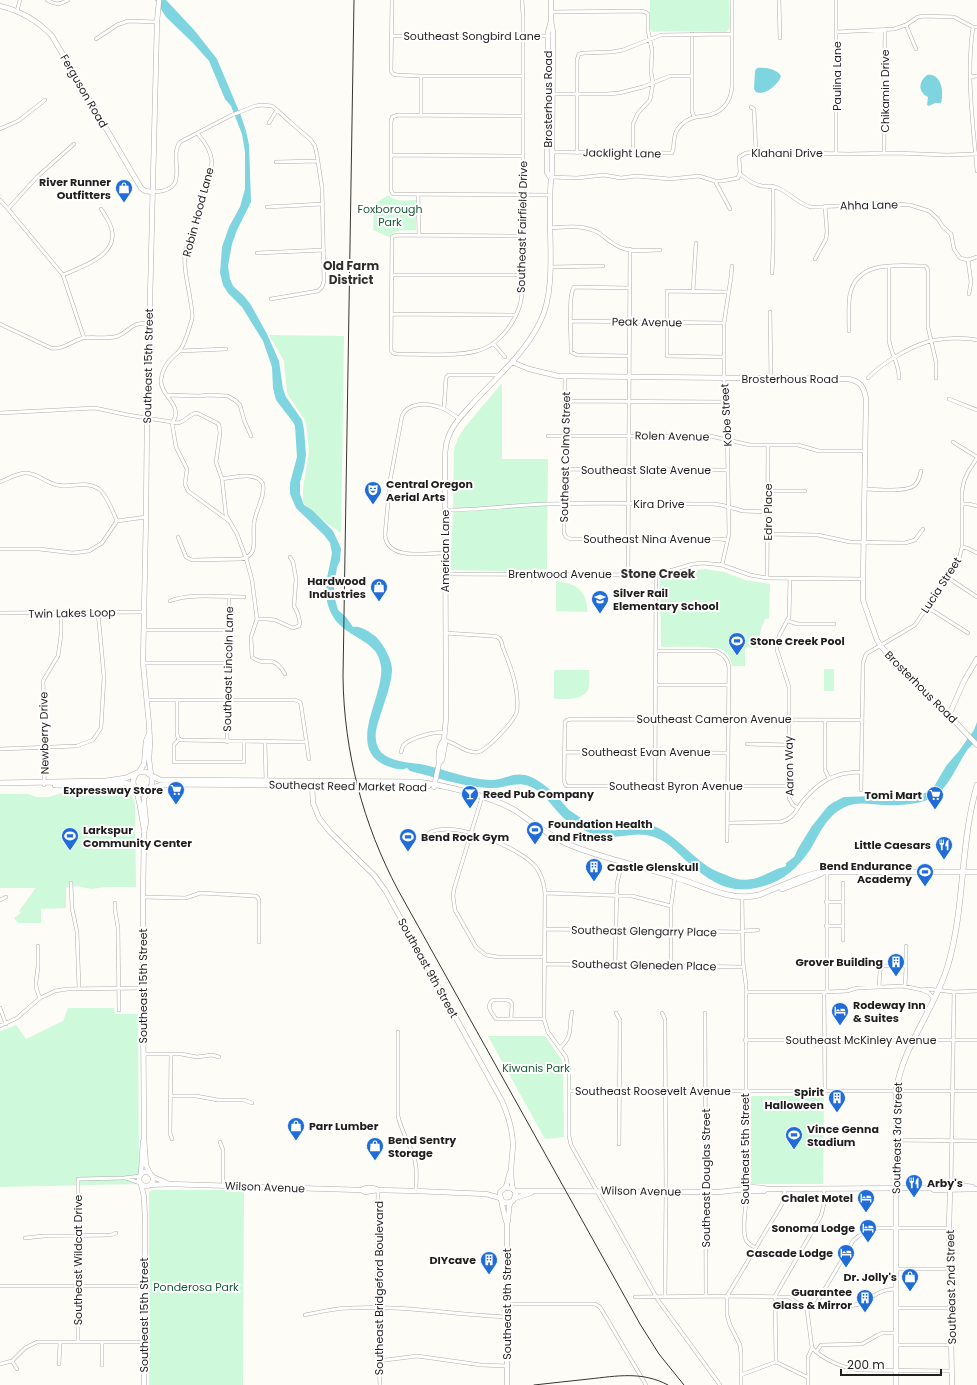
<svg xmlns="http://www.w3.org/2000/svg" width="977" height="1385" viewBox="0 0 977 1385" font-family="Poppins,sans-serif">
<rect width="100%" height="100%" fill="#fdfcf6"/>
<path fill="#cff9db" d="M650,0H729L730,28L726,32L669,31L653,32L650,29Z
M389,195C395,203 407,200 416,200V230C407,231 395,228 389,237L373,230L374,204Z
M269,335L344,336L341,533L311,512L303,502V488L309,452L306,422L287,393L284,361Z
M502,383V459H548L547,569L504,571L450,570L453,515L454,449L458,438L465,427Z
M705,569L724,572L745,580L770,584L769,618L765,619L761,629L758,648L745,647V666H732C731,661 729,655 726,652C719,645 675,647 663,647L661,646L660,579L690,571Z
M556,581C576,584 588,590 587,612L556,611Z
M824,669H834V691H824Z
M556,670H589C589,675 590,681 589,686C587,701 565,699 554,699V671Z
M124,790L131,793L135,803L136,887H106L92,889L76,886L66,887V908L41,909V923H18L14,918L21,913L19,911L36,888H0V794H28L37,797H49L68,791Z
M68,1008H114L115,1014H138L139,1184L0,1187V1031L16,1025L26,1039L63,1021Z
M488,1036H545L561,1059L563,1065L564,1137L545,1139Z
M752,1096H824L823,1184H751V1097Z
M152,1190H244L243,1385H149V1192Z"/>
<path fill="#7ed4df" d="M155,0H166L195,31L217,59L241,116L246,131L249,145L251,202L237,230L232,244L228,266L230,279L233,286L244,296L251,305L267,334L279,361L283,389L286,397L302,420L304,430L306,455L304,468L300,482V494L304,505L312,510L333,531L341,548L340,561L337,567L334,588L335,599L338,610L346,617L353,627C360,625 370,632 375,636C383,643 393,661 392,671C391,684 386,698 382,710C380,717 377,724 376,731C375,738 376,747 382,753C393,763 411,762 425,765C446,770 468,779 490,780C506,780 514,770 531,777C544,783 552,791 562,802C565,805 568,810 572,812C579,817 588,822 596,826C602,829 613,832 619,829C630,823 636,821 648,824C672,831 687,852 707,866C713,870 719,872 726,875C734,879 743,881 752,879C760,878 767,873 775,870C778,868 782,868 786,866V863L794,857L799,847L812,826L828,806L834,802L844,797L874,796H898L925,793L932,790L946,766L959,751L974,730L977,722V740C974,743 971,746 968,749C958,763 949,787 935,796C924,804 899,806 886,805C870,805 858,800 843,808C829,815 821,830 814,843C804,861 789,877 770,884C730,898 712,883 683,858C676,851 668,843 659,839C635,828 619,842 596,835C589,833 572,824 566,820C553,809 545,792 529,786C516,781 506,788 493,788C467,788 435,777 410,771L407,768C401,771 393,768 387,766C344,749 385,696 381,666C378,642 355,640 340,625C332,618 327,606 326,595C325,582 330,566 332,553L330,543L324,535L296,508L290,494V483L297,457L295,426L293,422L276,400L273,388L272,367L263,341L242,307L228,293L223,285L220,273L222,247L229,227L240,207L245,189V152L242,134L231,106L225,99L209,61L193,43L166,17Z
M757,68C765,67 777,69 781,76C778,85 765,96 756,92L754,89L755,71Z
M927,75C942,73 944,93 941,103H935L929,106L927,105L928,97C918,92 918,82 927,75Z"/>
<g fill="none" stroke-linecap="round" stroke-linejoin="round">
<defs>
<path id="street" d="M47,0C56,5 59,5 68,0
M392,0L391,71L393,74L397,75L421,76H523
M522,0L523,16V275C522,286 523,298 519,308C512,327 497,346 477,351C453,357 421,354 396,354L393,353L391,350L392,237L396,235L523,236
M779,0L780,38
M836,0V153
M17,11L20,0
M551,12L641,11L645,12L648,14V30L652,50L651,72L653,83L650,100L638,113L633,124V153
M906,25L916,49
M973,27C966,75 973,123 977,171
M837,32L894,29L906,25L918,17L924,16L954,17L973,27H977
M692,34V111L694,117
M392,36H549
M96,39L117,25L128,21L157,22
M421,76V115
M970,77L977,76
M551,94H607L619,93L643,87L670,76H692
M751,107L754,109L756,152
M523,116L398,115L392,117L391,122V190L393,194L550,195
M269,123L277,110
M0,129L18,121L45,100
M198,134C222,162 209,171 201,201C198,211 197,221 194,230C191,238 186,244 185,253C183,268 188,283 190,298C191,305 193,312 192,319C189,328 186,342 180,350C179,352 176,354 174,356C167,362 162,371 161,380C160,396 185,406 172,423L176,447L187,469L185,484L188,491L229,521
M552,152L672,153C676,143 671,135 681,125C688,118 695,117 704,116C721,114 731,103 732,86V0
M577,153V60L579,54L584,53L612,52L623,50L661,35L732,34
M884,153L885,30
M391,155L523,156
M276,162L318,161
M740,174C746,179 754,185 762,186C768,187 773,186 778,188C790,193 798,204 811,207L865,205L879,203L910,205L929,211L938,219L943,227L951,234L954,249L960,258L968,260L977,257
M551,177L577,178L604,175L621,178L636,176L670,179L699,176L715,181H722L738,178L740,172L739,157L746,153L756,152L849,154L895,153L947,155L977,154
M715,181L730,209
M152,192C194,191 167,159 180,142L232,115L255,106L262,105L272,106L277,110L290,122L311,140L315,146L317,155L322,188L324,281L322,287L318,291L271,299
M418,194L419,235
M0,200L8,209L63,275L84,338
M267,207L323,204
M8,209L37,177L74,144
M549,228C566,227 584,224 599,233C607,239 615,247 625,249C635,252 650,250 660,250
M257,253L324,250
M815,259L826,239L827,232L825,206
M968,260L971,282L969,294
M550,267L603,266
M889,267V340C891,355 899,362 899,378
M772,273C774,244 773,215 773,186
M63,275C81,267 117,256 112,231C111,223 105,215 101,209
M392,275H523
M629,288L574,287C568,295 571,336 571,348V352L577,355L629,356
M693,292L696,243
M770,312L771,379
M392,314L515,315
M570,321L724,323
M0,324L51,348C63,350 72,341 83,338C94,336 107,340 118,336C132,330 129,323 149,323
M849,331C849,319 848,305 850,294C858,259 898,266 925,266L927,268L928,271V327L936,362V378
M493,343L505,357
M180,351L226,349
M724,357L667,356V291L728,292
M565,377L564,533L566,537L571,539H719L728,540
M868,378C882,363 908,348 927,342C940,338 964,337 977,340
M167,395L199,396L209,395L228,396L236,401L240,405L244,420L251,436
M949,399L977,410
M565,401L726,402
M444,409L446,378L448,375H499
M0,413L95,408L128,415L178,423C186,421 189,414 197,413L217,423L219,425L220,433L216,462L222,479L226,515L237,534L246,558L252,580L257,619L251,637L252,657C267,669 271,651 285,674
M548,436H710L750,445H798L819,451H865
M953,442L977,457
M565,469L728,470
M0,482C8,479 17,473 26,473C37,473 46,483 57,485C71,488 86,480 99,489C107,495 113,512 117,521
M864,489C877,489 906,493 915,485C919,481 920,476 921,471
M768,491H805
M962,504H969L977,506
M445,510C480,510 514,505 548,504C603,502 658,504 713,504L721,505L743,511L768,512
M117,521L146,517
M768,534L818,535L850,542L905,543L915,540L923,529
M178,537L186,557L192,560L241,559C247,558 251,555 253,550C255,542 253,532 254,524C255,510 265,499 263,484C256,471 235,477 222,479
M962,547L967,548L977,553
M0,549H39L73,553L89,551L102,543L117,521
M444,553C426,553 387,561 385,535L390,481L402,416C408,402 427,403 439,407C447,410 453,414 459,419
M722,565L729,534L727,419L724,379V323L731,277L732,266
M445,574L656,575L693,564L703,563L722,565L750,575L767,578L863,579
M628,575L630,249
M947,577L977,597
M767,578L768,445
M790,579L789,617L779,636L777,644V650L789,687V798L793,805L798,808
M170,601C188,593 223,597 244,597
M927,607L968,633
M0,613L144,612
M257,619H267L275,620L293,628L299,626L300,623L298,614L294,606L296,579L293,562L290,557
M788,621L798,624H834
M144,630H228
M656,651H716C724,655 728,659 729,668L727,841
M143,663H228
M656,685H729
M147,700H295L300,702L301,705L309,759
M177,700V734L178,738L181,740L306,742
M825,720V770L829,778
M179,739L174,745V762H244V742
M444,740C455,742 466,754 478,752C487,750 517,719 517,710C519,689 511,667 503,648C502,645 502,641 500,639C498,637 494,636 492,636L445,633
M227,742L229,597
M265,742L266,781
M747,744L788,745
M0,749L77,746L93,740L101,728L104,677L98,612
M401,752C402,750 402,748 403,746C409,738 435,731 445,733
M565,752L728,753
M44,785L45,748L43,681L58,656L61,635V614
M655,786L656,575
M788,786H567L565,784L564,780L565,722L567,720L572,719L861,720
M861,790L863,663L866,654L915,625L959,559L962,547V491L964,481L968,472L977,458
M482,797L454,889L453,896L455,910L476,947L486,955L498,957H545
M727,823L780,822C793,819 795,812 802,802C819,781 835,772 861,772
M429,833C452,819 519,847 536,867C542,875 544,884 545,893L544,1019L548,1032L566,1057L569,1072V1136L571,1145L658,1300L720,1385
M71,883L72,908L77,932L79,988
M545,893L632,896L671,906
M143,897L186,898L200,893L256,896L258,898L259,900V942
M742,897L743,962L746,985V1203C745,1213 742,1231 746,1240C748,1244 752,1246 756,1248
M0,900L6,897
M826,902H843
M115,903V910L118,928L119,1010
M826,926H843
M545,929L743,932
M743,931L758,930
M843,940V883
M38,946C38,953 38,960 38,966C37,981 33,983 40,998
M906,946V966
M545,964L743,967
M615,965L617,884L622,862
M671,966V906L675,877
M879,987L880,971L883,966L905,965L906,968L905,987
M922,990L927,989L954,992L977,991
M746,992H827L847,991L857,988L903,986L922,990L929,993L934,999
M824,992L825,1091
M827,992V873
M493,1000H507L510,1001L512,1004L511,1019H496C492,1013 485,1006 493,1000Z
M0,1008L6,1024
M616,1013L620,1020L619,1144
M662,1013L665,1019L666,1191L665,1296
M705,1013L706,1296
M511,1019H544
M0,1026L17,1018L40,998L55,991L67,989L143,988
M398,1032V1116C401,1130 408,1141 413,1154C418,1166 416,1179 416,1191
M745,1040H977
M560,1048C574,1035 568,1028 572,1012
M144,1054H181L197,1057L212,1055L219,1057
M171,1054L170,1133L172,1139
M569,1091H977
M170,1096H196L218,1100H244L252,1103
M896,1140L977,1141
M220,1142L223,1150V1186
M126,1178L140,1183
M951,1186L954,992
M378,1190L377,1308L380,1385
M25,1238L44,1236L111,1235L116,1233
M896,1269H950
M0,1286H145
M635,1297L727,1296L789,1297L807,1310L812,1348C824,1360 843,1368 859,1370L952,1371
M507,1304H595L600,1307L646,1385
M815,1306C827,1305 848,1308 859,1304C875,1297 876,1290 896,1289
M896,1308H952
M807,1310L815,1306L853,1241C860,1233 868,1230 878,1228H949
M305,1315C320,1312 335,1308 350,1308C403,1305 454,1315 507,1317
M78,1342V1179L124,1178L140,1176
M896,1345H952
M816,1352L821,1345L862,1344L878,1335L883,1333H896
M12,1361L17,1369
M378,1361L417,1356L481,1365L507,1366
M776,1362L775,1296L821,1216L824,1204V1189
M0,1364L12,1361L25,1348L37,1342H144
M59,1364L60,1342
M102,1365V1342
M741,1375L776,1362L807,1377
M741,1385V1354L740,1345L730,1325L727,1315V1296L782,1204L784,1198L785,1189
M808,1385V1357L812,1348"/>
<path id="secondary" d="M0,6C21,11 37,20 52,36L141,188L145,191L152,192
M550,177L547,172L548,32L551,21V0
M512,362L529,369L558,376L848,379C860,381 864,386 866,399L863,579V600L866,609L877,640L881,646L895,663L949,715L977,745
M949,715L964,681L977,659
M439,763C438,756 439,745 444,740
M139,772L144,764L146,741L149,734
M151,775L149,759L150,743L149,724L143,663L144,612L146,517L147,418L157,22L159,0
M312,784L313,803L319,818L330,832L374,875L385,890L502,1101C508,1115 513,1130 513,1146C512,1160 509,1174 513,1189
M434,787L439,763L442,760L445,744L444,740L446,718L445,459C445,450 446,441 450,433C455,421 466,411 474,402C497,377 525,353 540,322C556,291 549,241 550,205C550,194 550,183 552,172L553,32L551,21
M136,789L140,806L144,830
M149,791L144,798V802L146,822L144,833L143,897V988L144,1138L146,1165L150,1174
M139 1179a7 7 0 1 1 14 0a7 7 0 1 1-14 0Z
M141,1174L143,1141
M153,1177L167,1183
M141,1184L144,1197L145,1219L144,1385
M150,1185L170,1184L361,1190L365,1192L378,1190L416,1191L486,1194L500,1198
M506,1187L510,1172
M931,1188C939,1183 963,1185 972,1187
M746,1189L749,1191H764L766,1189L931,1188L934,1190L977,1189
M361,1190C367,1187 372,1187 378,1190
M950,1190L949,1228L952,1385
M515,1191L719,1192L746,1189L749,1187L764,1188L766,1189
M515,1198L531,1193
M501,1200L506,1203L513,1201L516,1193L513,1189L506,1187L500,1192C500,1195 505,1221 507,1223
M507,1385V1223L508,1221L509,1207L511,1202"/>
<path id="primary" d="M136,774C133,778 132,782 134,786C139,797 151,789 158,786C162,785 166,785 171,784L271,785L357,787L428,786
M152,776L160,780L418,782C444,785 494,797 516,811C534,823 550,837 570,845C604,859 642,866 677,878C703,886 731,902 759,895L800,878L820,872H977
M0,783L106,781L126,778L139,772H146L152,776V784L150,790
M55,785L104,786L126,783L134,786
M782,889L821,874
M896,1385V1091C903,1045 935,1009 948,965C965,907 960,844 977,785"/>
</defs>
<use href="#street" stroke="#afada7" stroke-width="4"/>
<use href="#secondary" stroke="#afada7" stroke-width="5.5"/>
<use href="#primary" stroke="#afada7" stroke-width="6"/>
<use href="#street" stroke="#fff" stroke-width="3"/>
<use href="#secondary" stroke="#fff" stroke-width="4.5"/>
<use href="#primary" stroke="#fff" stroke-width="5"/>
<path stroke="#363533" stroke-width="1" d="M354,0L343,677C344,752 363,824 398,890L640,1324L659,1354L684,1385
M534,1385C552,1383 571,1381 589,1379C617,1376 642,1371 668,1385"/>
</g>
<defs>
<symbol id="shop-pin" viewBox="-11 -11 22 30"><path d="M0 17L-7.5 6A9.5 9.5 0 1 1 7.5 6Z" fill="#216dd8" stroke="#fff"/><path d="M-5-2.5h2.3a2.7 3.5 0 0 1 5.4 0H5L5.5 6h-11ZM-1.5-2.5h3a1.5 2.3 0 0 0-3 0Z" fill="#fff"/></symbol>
<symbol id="theatre-pin" viewBox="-11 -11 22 30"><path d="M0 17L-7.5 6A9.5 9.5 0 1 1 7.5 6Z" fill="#216dd8" stroke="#fff"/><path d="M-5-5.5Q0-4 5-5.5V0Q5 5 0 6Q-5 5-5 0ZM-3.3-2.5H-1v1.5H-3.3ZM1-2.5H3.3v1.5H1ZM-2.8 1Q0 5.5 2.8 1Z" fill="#fff"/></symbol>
<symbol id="school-pin" viewBox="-11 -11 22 30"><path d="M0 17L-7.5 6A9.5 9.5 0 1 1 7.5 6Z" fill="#216dd8" stroke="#fff"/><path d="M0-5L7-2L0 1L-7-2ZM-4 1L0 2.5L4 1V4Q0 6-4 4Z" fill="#fff"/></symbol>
<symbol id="stadium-pin" viewBox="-11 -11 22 30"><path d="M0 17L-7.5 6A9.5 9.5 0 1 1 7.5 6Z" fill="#216dd8" stroke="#fff"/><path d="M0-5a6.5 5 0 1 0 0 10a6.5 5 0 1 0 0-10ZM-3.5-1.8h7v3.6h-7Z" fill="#fff"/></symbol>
<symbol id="supermarket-pin" viewBox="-11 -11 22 30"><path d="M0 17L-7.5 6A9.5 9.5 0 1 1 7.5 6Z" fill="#216dd8" stroke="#fff"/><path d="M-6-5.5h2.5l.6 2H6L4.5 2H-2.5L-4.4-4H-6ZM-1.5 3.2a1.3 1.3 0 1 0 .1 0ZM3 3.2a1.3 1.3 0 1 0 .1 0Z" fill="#fff"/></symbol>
<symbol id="bar-pin" viewBox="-11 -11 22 30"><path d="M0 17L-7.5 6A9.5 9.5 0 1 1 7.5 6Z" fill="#216dd8" stroke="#fff"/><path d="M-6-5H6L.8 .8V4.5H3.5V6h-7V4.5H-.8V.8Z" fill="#fff"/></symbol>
<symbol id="restaurant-pin" viewBox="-11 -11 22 30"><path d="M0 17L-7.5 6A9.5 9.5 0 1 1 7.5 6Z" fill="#216dd8" stroke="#fff"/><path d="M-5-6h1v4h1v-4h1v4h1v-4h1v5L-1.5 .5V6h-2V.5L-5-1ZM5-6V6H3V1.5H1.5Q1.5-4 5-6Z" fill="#fff"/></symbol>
<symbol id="building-pin" viewBox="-11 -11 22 30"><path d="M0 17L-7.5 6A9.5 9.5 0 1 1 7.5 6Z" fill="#216dd8" stroke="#fff"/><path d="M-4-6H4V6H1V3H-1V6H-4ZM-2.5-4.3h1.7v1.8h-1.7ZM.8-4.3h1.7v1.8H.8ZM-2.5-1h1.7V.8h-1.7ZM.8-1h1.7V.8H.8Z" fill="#fff"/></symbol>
<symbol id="hotel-pin" viewBox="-11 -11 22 30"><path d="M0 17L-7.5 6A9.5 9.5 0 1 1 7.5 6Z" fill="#216dd8" stroke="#fff"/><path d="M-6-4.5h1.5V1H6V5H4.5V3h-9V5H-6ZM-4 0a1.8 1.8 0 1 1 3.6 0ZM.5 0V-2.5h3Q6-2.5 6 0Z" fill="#fff"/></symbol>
</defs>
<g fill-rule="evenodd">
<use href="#shop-pin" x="114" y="178" width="20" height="27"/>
<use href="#theatre-pin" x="363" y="480" width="20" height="27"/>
<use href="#shop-pin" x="369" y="577" width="20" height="27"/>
<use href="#school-pin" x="590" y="589" width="20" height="27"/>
<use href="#stadium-pin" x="727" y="631" width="20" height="27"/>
<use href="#supermarket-pin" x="166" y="780" width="20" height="27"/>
<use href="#bar-pin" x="460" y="784" width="20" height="27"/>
<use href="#supermarket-pin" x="925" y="785" width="20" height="27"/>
<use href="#stadium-pin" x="525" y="820" width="20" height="27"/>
<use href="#stadium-pin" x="60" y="826" width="20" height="27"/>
<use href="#stadium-pin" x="398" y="827" width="20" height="27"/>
<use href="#restaurant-pin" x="934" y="835" width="20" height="27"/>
<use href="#building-pin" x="584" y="857" width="20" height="27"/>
<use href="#stadium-pin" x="915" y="862" width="20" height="27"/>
<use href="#building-pin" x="886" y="952" width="20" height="27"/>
<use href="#hotel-pin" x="830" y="1001" width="20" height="27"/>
<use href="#building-pin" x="827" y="1088" width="20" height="27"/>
<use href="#shop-pin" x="286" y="1116" width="20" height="27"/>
<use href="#stadium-pin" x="784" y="1125" width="20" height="27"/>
<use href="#shop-pin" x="365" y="1136" width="20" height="27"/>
<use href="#restaurant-pin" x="904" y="1173" width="20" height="27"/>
<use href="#hotel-pin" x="856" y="1188" width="20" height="27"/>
<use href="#hotel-pin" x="858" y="1218" width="20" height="27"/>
<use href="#hotel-pin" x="836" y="1243" width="20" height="27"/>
<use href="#building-pin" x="479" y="1250" width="20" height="27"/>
<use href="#shop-pin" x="900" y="1267" width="20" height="27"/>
<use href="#building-pin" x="855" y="1288" width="20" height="27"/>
</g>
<g text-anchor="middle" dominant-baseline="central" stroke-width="4" stroke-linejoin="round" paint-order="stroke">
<g font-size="11" fill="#201f1d" stroke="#fff">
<text x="472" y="36">Southeast Songbird Lane</text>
<text transform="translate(837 76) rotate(-90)">Paulina Lane</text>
<text transform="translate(84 91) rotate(60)">Ferguson Road</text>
<text transform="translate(885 91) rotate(-90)">Chikamin Drive</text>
<text transform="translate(548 99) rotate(-90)">Brosterhous Road</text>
<text transform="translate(622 153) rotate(1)">Jacklight Lane</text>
<text x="787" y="153">Klahani Drive</text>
<text transform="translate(869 205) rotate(-1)">Ahha Lane</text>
<text transform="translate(198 212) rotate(-75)">Robin Hood Lane</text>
<text transform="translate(522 227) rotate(-89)">Southeast Fairfield Drive</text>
<text transform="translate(647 322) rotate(1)">Peak Avenue</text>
<text transform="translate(148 366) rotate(-89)">Southeast 15th Street</text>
<text x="790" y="379">Brosterhous Road</text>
<text transform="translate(726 415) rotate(-93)">Kobe Street</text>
<text transform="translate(672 436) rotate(1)">Rolen Avenue</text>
<text transform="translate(565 457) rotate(-89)">Southeast Colma Street</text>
<text x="646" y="470">Southeast Slate Avenue</text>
<text x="659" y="504">Kira Drive</text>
<text transform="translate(768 512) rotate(-90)">Edro Place</text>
<text x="647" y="539">Southeast Nina Avenue</text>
<text transform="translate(445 551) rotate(-90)">American Lane</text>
<text x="560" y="574">Brentwood Avenue</text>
<text transform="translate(941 585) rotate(-57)">Lucia Street</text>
<text transform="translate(72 613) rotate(-1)">Twin Lakes Loop</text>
<text transform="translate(228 669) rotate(-89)">Southeast Lincoln Lane</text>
<text transform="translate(921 687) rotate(45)">Brosterhous Road</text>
<text x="714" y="719">Southeast Cameron Avenue</text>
<text transform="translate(44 733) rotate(-91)">Newberry Drive</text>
<text x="646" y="752">Southeast Evan Avenue</text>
<text transform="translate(789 766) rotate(-91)">Aaron Way</text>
<text transform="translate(348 786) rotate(1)">Southeast Reed Market Road</text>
<text x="676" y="786">Southeast Byron Avenue</text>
<text transform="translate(644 931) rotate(1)">Southeast Glengarry Place</text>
<text transform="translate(644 965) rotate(1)">Southeast Gleneden Place</text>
<text transform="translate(428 968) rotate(61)">Southeast 9th Street</text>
<text transform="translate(143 986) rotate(-90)">Southeast 15th Street</text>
<text x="861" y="1040">Southeast McKinley Avenue</text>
<text x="653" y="1091">Southeast Roosevelt Avenue</text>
<text transform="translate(897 1138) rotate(-89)">Southeast 3rd Street</text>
<text transform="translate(745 1149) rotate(-90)">Southeast 5th Street</text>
<text transform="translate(706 1178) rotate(-90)">Southeast Douglas Street</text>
<text transform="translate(265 1187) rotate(2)">Wilson Avenue</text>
<text transform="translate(641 1191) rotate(1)">Wilson Avenue</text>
<text transform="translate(78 1260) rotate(-90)">Southeast Wildcat Drive</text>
<text transform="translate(951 1287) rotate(-91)">Southeast 2nd Street</text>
<text transform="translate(379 1288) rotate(-90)">Southeast Bridgeford Boulevard</text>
<text transform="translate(507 1304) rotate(-90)">Southeast 9th Street</text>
<text transform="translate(144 1315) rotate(-90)">Southeast 15th Street</text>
</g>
<g font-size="11" font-weight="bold" fill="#201f1d" stroke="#fff" text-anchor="end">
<text x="111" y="182">River Runner<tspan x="111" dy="13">Outfitters</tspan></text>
<text x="386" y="484" text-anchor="start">Central Oregon<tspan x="386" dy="13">Aerial Arts</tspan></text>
<text x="366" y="581">Hardwood<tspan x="366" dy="13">Industries</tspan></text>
<text x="613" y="593" text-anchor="start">Silver Rail<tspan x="613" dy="13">Elementary School</tspan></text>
<text x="750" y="641" text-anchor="start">Stone Creek Pool</text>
<text x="163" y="790">Expressway Store</text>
<text x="483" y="794" text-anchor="start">Reed Pub Company</text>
<text x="922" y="795">Tomi Mart</text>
<text x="548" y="824" text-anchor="start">Foundation Health<tspan x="548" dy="13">and Fitness</tspan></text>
<text x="83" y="830" text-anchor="start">Larkspur<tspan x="83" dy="13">Community Center</tspan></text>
<text x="421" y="837" text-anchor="start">Bend Rock Gym</text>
<text x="931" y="845">Little Caesars</text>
<text x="912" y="866">Bend Endurance<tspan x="912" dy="13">Academy</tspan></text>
<text x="607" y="867" text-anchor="start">Castle Glenskull</text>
<text x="883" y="962">Grover Building</text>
<text x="853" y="1005" text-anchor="start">Rodeway Inn<tspan x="853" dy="13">&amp; Suites</tspan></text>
<text x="824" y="1092">Spirit<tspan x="824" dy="13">Halloween</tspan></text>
<text x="309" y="1126" text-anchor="start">Parr Lumber</text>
<text x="807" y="1129" text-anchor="start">Vince Genna<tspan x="807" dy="13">Stadium</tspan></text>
<text x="388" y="1140" text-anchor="start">Bend Sentry<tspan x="388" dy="13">Storage</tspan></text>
<text x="927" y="1183" text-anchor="start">Arby's</text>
<text x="853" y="1198">Chalet Motel</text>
<text x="855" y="1228">Sonoma Lodge</text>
<text x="833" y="1253">Cascade Lodge</text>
<text x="476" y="1260">DIYcave</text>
<text x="897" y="1277">Dr. Jolly's</text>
<text x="852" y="1292">Guarantee<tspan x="852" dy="13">Glass &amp; Mirror</tspan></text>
</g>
<g font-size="11" fill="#165a34" stroke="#fff">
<text x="390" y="209">Foxborough<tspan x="390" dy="13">Park</tspan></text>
<text x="536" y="1068">Kiwanis Park</text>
<text x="196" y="1287">Ponderosa Park</text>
</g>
<g font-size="12" font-weight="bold" fill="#32302c" stroke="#fff">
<text x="351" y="265">Old Farm<tspan x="351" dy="14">District</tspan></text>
<text x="658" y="573">Stone Creek</text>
</g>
</g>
<path d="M841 1369v6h100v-6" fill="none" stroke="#201f1d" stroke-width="2"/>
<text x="847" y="1369" font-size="12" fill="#201f1d" stroke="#ffffff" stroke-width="3" paint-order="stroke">200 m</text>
</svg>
